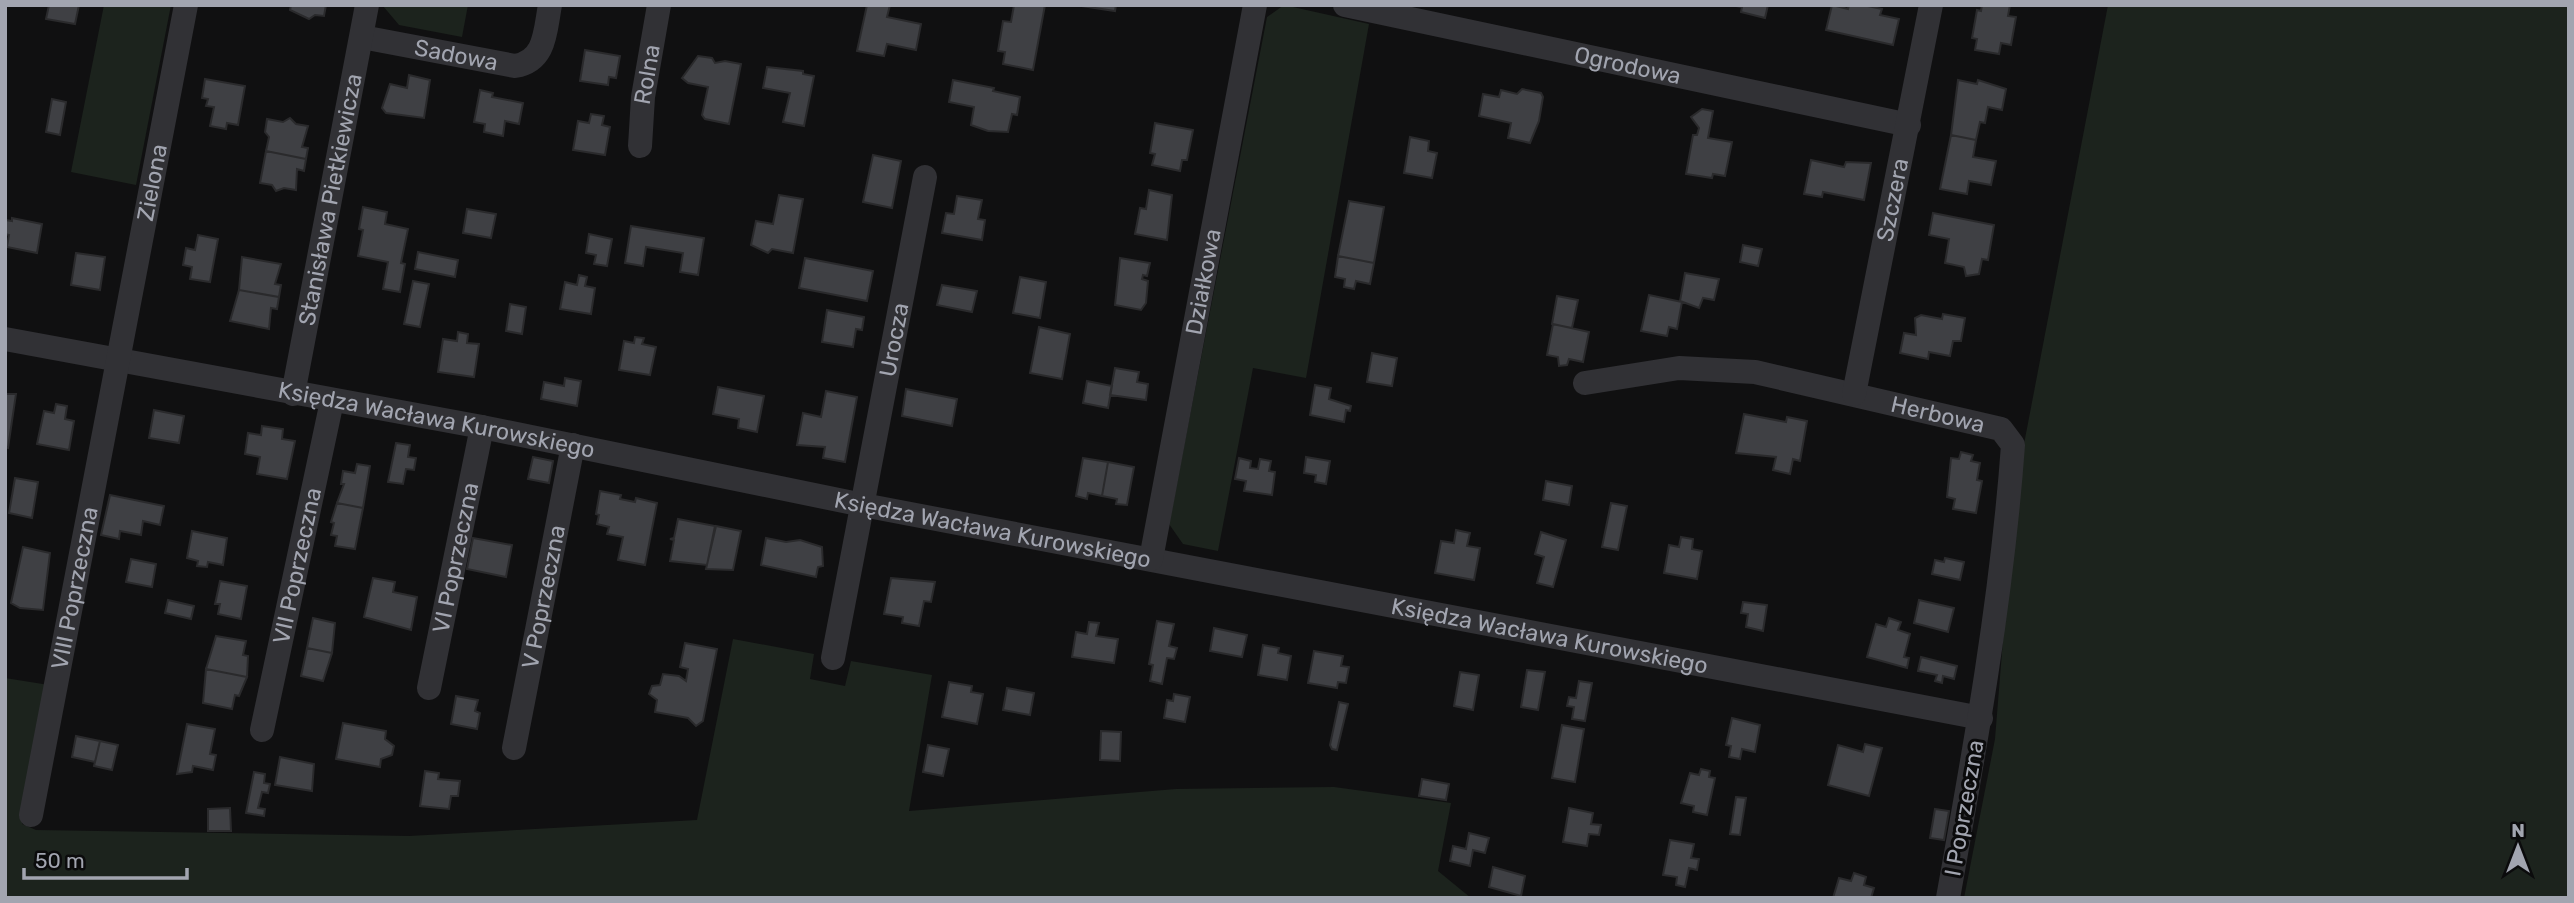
<svg xmlns="http://www.w3.org/2000/svg" width="2574" height="903" viewBox="0 0 2574 903" font-family="Rubik,sans-serif">
<rect width="100%" height="100%" fill="#101011"/>
<path fill="#1c231d" d="M104,5H171L136,185L71,172Z
M468,5L462,37L399,25L383,6Z
M1284,5L1369,24L1306,378L1253,368L1218,551L1183,544L1169,524L1267,17Z
M2108,5H2569V898H1964L1995,739L2015,491Z
M733,639L814,654L810,679L845,686L851,661L932,675L909,811L1176,789L1334,787L1451,803L1438,871L1471,898H5V678L49,685L22,824L36,830L409,836L697,820Z"/>
<path fill="#3f4044" stroke="#2a2a2c" stroke-width="2" d="M49,5H79L75,24L46,19Z
M291,5H326L324,16L315,15L309,19L290,10Z
M867,5H890L887,17L921,24L916,50L887,44L884,56L857,51Z
M1014,5H1045L1033,70L1003,64L1005,52L998,51L1003,21L1011,22Z
M1075,5H1116L1115,11Z
M1768,5L1765,18L1741,12L1742,7L1736,6Z
M1832,5L1848,9L1849,5H1863L1882,9L1880,15L1899,19L1893,45L1826,30Z
M1982,5H2010L2008,16L2016,17L2011,45L2001,43L1999,54L1975,50L1977,39L1972,38L1977,10L1981,11Z
M585,50L620,56L616,78L609,77L608,85L580,81Z
M698,56L712,58L715,63L725,61L741,64L729,124L705,119L702,115L708,87L688,83L682,78Z
M767,67L803,71V74L814,76L804,126L783,122L790,93L763,88Z
M409,75L430,80L424,118L386,113L382,108L390,84L407,88Z
M205,79L245,86L238,125L227,123L226,129L210,126L214,107L206,106L208,99L202,98Z
M953,80L994,88L993,91L1020,97L1017,115L1012,114L1008,132L988,131L971,125L974,107L949,102Z
M1958,80L1977,84L1978,80L2006,89L2002,110L1988,107L1985,123L1980,122L1976,140L1951,135Z
M1522,89L1541,93L1543,97L1539,121L1530,143L1508,138L1511,123L1479,116L1483,94L1499,97L1501,90L1517,94Z
M480,90L493,93L492,97L523,103L519,124L505,121L503,136L484,132L485,124L474,122Z
M52,99L66,102L60,135L46,132Z
M1702,109L1713,111L1708,138L1732,142L1725,176L1713,174L1712,178L1686,174L1693,135H1697L1699,128L1691,117Z
M591,114L604,116L602,125L610,127L605,155L573,150L578,121L589,123Z
M290,118L296,124L308,126L302,147L308,148L306,159L266,151L269,137L265,132L267,119L283,122Z
M1155,123L1193,130L1187,160H1182L1180,171L1152,165L1155,154L1150,153Z
M1951,135L1976,140L1973,157L1996,161L1991,185L1969,181L1967,194L1940,189Z
M1410,137L1429,141L1428,151L1437,153L1432,178L1404,173Z
M266,151L306,159L304,171L297,169L296,190L284,188L276,191L272,185L260,183Z
M873,155L901,161L892,208L863,202Z
M1811,160L1844,167L1846,162L1871,163L1864,200L1823,192L1822,197L1804,194Z
M1149,190L1172,195L1167,240L1135,234L1140,208L1146,209Z
M779,195L803,199L793,253L772,249L768,253L751,245L756,221L773,224Z
M957,196L982,200L978,219L985,220L982,240L942,233L946,213L954,214Z
M1349,201L1384,207L1374,263L1338,256Z
M363,207L387,212L385,224L408,229L401,263L405,264L400,292L383,289L388,262L358,256L363,230L359,229Z
M467,209L496,214L491,238L463,233Z
M1933,213L1994,225L1988,260L1982,259L1979,274L1966,276L1964,267L1945,263L1949,239L1929,235Z
M12,218L42,224L37,253L7,247L9,235L5,234V220L12,221Z
M631,226L704,238L698,275L680,272L683,253L646,247L643,266L625,263Z
M589,234L612,239L607,266L594,264L596,255L586,253Z
M198,235L218,239L210,282L190,279L192,267L183,265L186,248L195,250Z
M1743,245L1762,249L1758,266L1740,262Z
M418,252L458,260L455,277L415,269Z
M76,253L105,257L100,290L71,285Z
M1338,256L1374,263L1370,284L1356,281L1354,289L1344,287L1345,279L1335,277Z
M242,257L281,264L275,284L281,285L279,297L239,290Z
M805,258L873,271L867,301L799,288Z
M1120,258L1150,263L1147,276L1143,275L1142,279L1148,281L1146,303L1141,310L1115,305Z
M1685,273L1719,279L1714,300L1703,298L1699,308L1680,301Z
M579,275L587,277L585,286L595,288L591,314L560,309L565,282L577,285Z
M1020,277L1046,282L1040,318L1013,313Z
M413,281L429,284L420,327L404,324Z
M942,285L977,291L972,312L937,305Z
M239,290L279,297L277,309L271,308L269,329L230,321Z
M1649,295L1682,302L1677,329L1669,327L1667,336L1641,331Z
M1557,296L1578,300L1572,328L1552,324Z
M510,304L526,307L522,334L506,331Z
M827,310L864,317L862,330L856,329L853,347L822,342Z
M1943,314L1965,318L1961,341H1953L1950,356L1929,352L1928,359L1900,353L1904,333L1916,335L1915,318L1921,315L1942,319Z
M1553,324L1589,332L1583,362L1569,359L1567,365L1559,366L1558,357L1547,355Z
M1039,327L1070,334L1062,379L1030,373Z
M458,332L468,334L467,343L479,344L474,377L438,372L443,339L457,341Z
M635,337L644,338L642,344L656,347L650,375L619,370L624,341L634,343Z
M1372,353L1397,358L1392,386L1367,382Z
M1115,368L1139,372L1137,382L1148,384L1146,400L1110,395Z
M565,378L581,381L577,406L541,399L544,382L564,386Z
M1087,381L1112,386L1108,408L1083,403Z
M1315,385L1331,388L1329,399L1351,406L1350,411L1346,410L1344,422L1310,415Z
M718,387L764,396L757,432L738,428L739,419L713,414Z
M906,389L957,399L952,426L902,416Z
M826,391L857,397L845,462L823,458L825,447L797,445L803,413L821,417Z
M5,394H16L8,448L5,447Z
M56,404L67,406L65,419L74,421L69,450L37,444L44,411L54,413Z
M154,410L184,416L179,443L149,438Z
M1744,414L1786,422L1787,417L1807,421L1800,461L1793,459L1790,474L1773,470L1776,457L1736,453Z
M262,426L283,429L282,439L295,441L287,479L257,474L260,457L245,454L248,433L261,435Z
M396,443L410,445L408,457L416,458L414,470L406,469L403,484L388,482Z
M1961,452L1973,455L1971,461L1980,463L1977,480L1982,481L1976,513L1953,509L1955,499L1947,497L1951,458L1959,459Z
M533,457L553,461L549,483L528,479Z
M1306,457L1330,461L1326,484L1315,482L1316,475L1304,473Z
M1083,458L1108,462L1102,496L1088,493L1087,499L1076,496Z
M1239,458L1251,461L1250,468L1258,469L1260,459L1271,461L1269,471L1275,472L1272,495L1244,491L1246,481L1235,479Z
M1108,462L1134,467L1127,505L1116,504L1117,499L1102,496Z
M357,464L370,466L363,508L337,503L344,484H341L343,471L355,473Z
M15,478L38,482L32,518L9,513Z
M1546,481L1572,486L1569,505L1543,500Z
M600,491L621,495L620,499L635,502L636,498L657,503L645,565L618,560L623,537L607,534L609,527L597,524L599,515L596,514Z
M110,495L164,506L160,525L143,521L141,535L120,531L119,539L101,535Z
M337,503L363,508L355,549L335,546L337,536L331,535L334,523L331,522Z
M1611,503L1627,506L1618,550L1602,547Z
M678,519L715,526L707,565L670,561L674,540L670,539L674,538Z
M716,526L741,531L733,570L706,569Z
M1456,530L1470,533L1467,546L1480,548L1474,580L1435,573L1441,541L1454,543Z
M192,531L227,538L223,565L208,562L207,567L197,566L198,561L187,558Z
M1541,532L1566,540L1553,587L1537,583L1544,557L1535,554Z
M1681,537L1693,539L1692,549L1702,551L1697,579L1664,573L1669,545L1679,547Z
M473,538L512,545L506,577L467,569Z
M766,538L786,542L800,540L822,547L823,566L818,567L816,577L761,565Z
M23,547L50,553L43,610L20,608L11,603Z
M1945,558L1964,562L1960,580L1932,574L1935,560L1944,562Z
M131,559L156,564L152,587L126,582Z
M373,578L395,582L393,592L417,597L411,630L364,617Z
M891,578L935,582L931,602L924,601L919,626L902,623L903,617L884,614Z
M220,581L247,586L241,619L218,614L220,604H215Z
M168,600L194,606L191,619L165,613Z
M1919,600L1954,608L1948,632L1914,623Z
M1743,602L1767,605L1763,631L1746,627L1748,614L1741,613Z
M313,618L335,623L332,653L307,648Z
M1889,618L1901,622L1898,630L1910,634L1904,657L1909,658L1907,668L1867,657L1876,624L1886,627Z
M1157,621L1174,624L1169,646L1177,648L1174,659L1167,658L1162,684L1150,681L1153,665L1149,664Z
M1089,622L1099,623L1096,636L1118,639L1114,663L1072,657L1076,632L1087,634Z
M1214,628L1247,635L1242,657L1210,651Z
M216,636L246,641L243,655L248,656L247,677L206,669Z
M685,643L717,649L703,721L696,726L688,718L655,712L657,700L649,694L652,686L660,685L663,674L679,676L686,681L688,669L680,667Z
M1263,645L1279,648L1278,653L1291,656L1287,680L1258,675Z
M307,648L332,653L323,681L301,676Z
M1314,651L1343,656L1341,666L1349,667L1346,683L1338,682L1337,688L1308,683Z
M1921,657L1957,666L1954,679L1943,676L1942,683L1935,681L1937,675L1918,671Z
M206,669L247,677L239,696L235,695L232,709L203,703Z
M1527,670L1545,672L1538,710L1521,707Z
M1460,672L1479,675L1473,710L1454,706Z
M1579,681L1592,683L1585,721L1572,719L1574,707L1567,706L1569,697L1576,698Z
M949,682L972,686L971,692L983,694L977,724L942,717Z
M1007,688L1034,693L1030,715L1003,710Z
M1174,694L1190,697L1185,722L1164,718L1167,700L1173,701Z
M456,696L478,700L475,711L480,713L477,729L451,724Z
M1339,702L1348,704L1337,750L1332,749L1330,745Z
M1732,718L1760,725L1755,752L1742,749L1740,759L1729,757L1731,746L1726,745Z
M343,723L386,731L385,739L394,746L392,755L381,759L380,767L336,759Z
M187,724L215,729L210,754L216,755L213,770L193,766L192,772L177,774Z
M1562,725L1584,729L1575,782L1552,778Z
M1101,731L1121,732L1120,761L1100,760Z
M76,736L100,741L95,762L72,757Z
M100,741L118,745L112,770L94,766Z
M1865,744L1882,748L1869,796L1828,785L1838,745L1863,752Z
M928,745L949,749L943,776L923,772Z
M280,757L314,764L312,791L275,785Z
M1701,769L1710,771L1709,777L1715,778L1707,815L1693,812L1694,806L1681,803L1690,773L1699,775Z
M425,771L439,773L438,779L460,781L458,796H451L449,809L420,806Z
M254,772L265,774L264,783L270,784L268,793L262,792L258,808L265,809L264,816L246,813Z
M1422,779L1449,784L1446,800L1419,796Z
M1736,797L1746,798L1740,835L1730,834Z
M230,808L231,831H208V809Z
M1569,808L1593,813L1591,824L1601,825L1599,835L1589,834L1587,846L1563,842Z
M1935,809L1949,811L1944,840L1930,838Z
M1469,833L1489,838L1485,853L1473,850L1470,866L1450,861L1453,846L1466,849Z
M1670,840L1694,844L1691,858L1699,859L1697,870L1689,868L1685,887L1676,885L1677,877L1663,875Z
M1493,867L1525,876L1521,896L1489,887Z
M1854,873L1866,877L1864,885L1874,888L1871,898H1833L1839,878L1851,881Z"/>
<g fill="none" stroke-linecap="round" stroke-linejoin="round">
<g stroke="#313135" stroke-width="24">
<path id="s1" d="M1345,5L1909,125"/>
<path id="s2" d="M362,37L515,66C546,61 545,31 550,5"/>
<path id="s3" d="M640,146L643,97L659,5"/>
<path id="s4" d="M5,339L482,427L863,505L1981,718"/>
<path id="s5" d="M1585,383L1679,368L1755,372L2001,429L2013,445C2002,598 1975,748 1948,898"/>
<path id="s6" d="M293,394L367,5"/>
<path id="s7" d="M1854,394L1931,5"/>
<path id="s8" d="M1151,559L1255,5"/>
<path id="s9" d="M833,658L925,177"/>
<path id="s10" d="M429,688L482,427"/>
<path id="s11" d="M262,730L332,401"/>
<path id="s12" d="M514,748L573,445"/>
<path id="s13" d="M31,815L186,5"/>
</g>
</g>
<g text-anchor="middle" dominant-baseline="central" stroke-width="6" stroke-linejoin="round" paint-order="stroke">
<g font-size="23" fill="#a2a5b0" stroke="#0b0b0c">
<text stroke="none"><textPath href="#s2" startOffset="96">Sadowa</textPath></text>
<text stroke="none"><textPath href="#s1" startOffset="289">Ogrodowa</textPath></text>
<text stroke="none"><textPath href="#s3" startOffset="72">Rolna</textPath></text>
<text stroke="none"><textPath href="#s13" startOffset="644">Zielona</textPath></text>
<text stroke="none"><textPath href="#s6" startOffset="198">Stanisława Pietkiewicza</textPath></text>
<text stroke="none"><textPath href="#s7" startOffset="198">Szczera</textPath></text>
<text stroke="none"><textPath href="#s8" startOffset="282">Działkowa</textPath></text>
<text stroke="none"><textPath href="#s9" startOffset="324">Urocza</textPath></text>
<text stroke="none"><textPath href="#s5" startOffset="359">Herbowa</textPath></text>
<text stroke="none"><textPath href="#s4" startOffset="439">Księdza Wacława Kurowskiego</textPath></text>
<text stroke="none"><textPath href="#s4" startOffset="1006">Księdza Wacława Kurowskiego</textPath></text>
<text stroke="none"><textPath href="#s10" startOffset="133">VI Poprzeczna</textPath></text>
<text stroke="none"><textPath href="#s11" startOffset="168">VII Poprzeczna</textPath></text>
<text stroke="none"><textPath href="#s13" startOffset="231">VIII Poprzeczna</textPath></text>
<text stroke="none"><textPath href="#s12" startOffset="154">V Poprzeczna</textPath></text>
<text stroke="none"><textPath href="#s4" startOffset="1573">Księdza Wacława Kurowskiego</textPath></text>
<text transform="translate(1964 808) rotate(-80)">I Poprzeczna</text>
</g>
</g>
<rect width="2574" height="903" fill="none" stroke="#a2a5b0" stroke-width="14"/>
<g transform="translate(2518 847)" stroke="#0b0b0c" stroke-width="5" paint-order="stroke">
<path d="M0-5L12 26L0 18L-12 26Z" fill="#a2a5b0"/>
<text y="-10" font-size="19" font-weight="bold" text-anchor="middle" fill="#a2a5b0">N</text>
</g>
<path d="M24 868v10h163v-10" fill="none" stroke="#a2a5b0" stroke-width="3.5"/>
<text x="35" y="868" font-size="21" fill="#a2a5b0" stroke="#0b0b0c" stroke-width="5" paint-order="stroke">50 m</text>
</svg>
